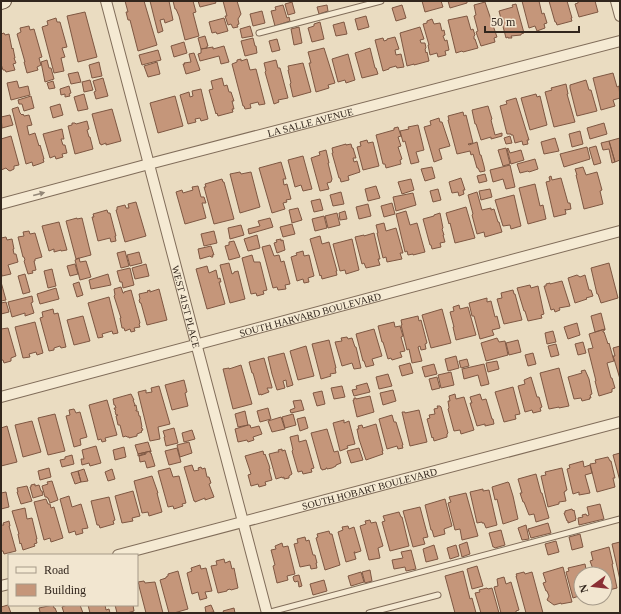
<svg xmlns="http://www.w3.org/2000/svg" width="621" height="614" viewBox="0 0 621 614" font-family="Georgia,serif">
<rect width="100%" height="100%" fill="#eadcc1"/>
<path fill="#c5967a" stroke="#7e5742" d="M125,1H144L157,45L138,51L130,20H128L126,12H128Z
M150,1H169L173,20L165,23L164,19L160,20L163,31L158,33Z
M173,1H193L196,12L193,13L199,36L185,40L179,16L176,9H175Z
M198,1H215L216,3L200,7Z
M223,1H237L241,14L238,19L239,24L237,25L238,27L233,28L231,24L228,25L225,16H227Z
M422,1H441L443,7L425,12Z
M448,1H467V3L450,8Z
M522,1H539L542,14L544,13L547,23L544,24L545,28L537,31L535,26L529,28Z
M549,1H567L572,18H571L572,21L557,25L556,22H555Z
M578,1H595L598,12L579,17L575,4L578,3Z
M292,2L295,13L288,15L285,4Z
M485,2L497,37L494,38L495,42L481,46L476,32L478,31L474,16L476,15L474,5Z
M516,4L524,33L521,34V35L511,36L512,38H508V37L506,38L499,11L513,7L512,5Z
M283,5L287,18L289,17L290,21L275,26L271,11L276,10L275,7Z
M327,5L328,11L319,14L317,7Z
M402,5L406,18L396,21L392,8Z
M262,11L265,23L253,26L250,14Z
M85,12L97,57L78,62L67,16Z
M366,16L369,27L358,30L355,19Z
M467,16L471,30L473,29L475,35L474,36V39H475L478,48L463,52L462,51L456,53L448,20Z
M56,18L57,22H60L67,47L62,48L65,57L61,58L64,71L54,73L42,27L48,25L47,21Z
M224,18L228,31L217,34L216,32L212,33L209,22Z
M432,19L434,24L440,23L442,31L444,30L445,35L443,36L445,41L447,40L449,50L445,51L446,55L438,57L437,53L430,55L428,45H429L423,24L427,23V21Z
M320,22L324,39L312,42L308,28L314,26V24Z
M344,22L347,34L336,36L333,25Z
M29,26L30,30L34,29L42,57L39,58L41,65L37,67L38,70L27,73L24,62H25L17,34L21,32L20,28Z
M250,26L253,36L242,38L240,29Z
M299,27L302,43L294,45L291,29Z
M420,27L424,39L420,40L421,43H425L426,48L425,49L426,53L427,52L429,61L414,65V64L407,66L400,33Z
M4,33L5,35L9,34L12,49L13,48L15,58H14L16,63L13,64L15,70L6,72L5,70H3L1,64V34Z
M205,36L208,46H207V48L201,49L198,38Z
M395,37L399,49L395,50L396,55L401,54L404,67L397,68L396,66L389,68V69L383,71L375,40L383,38L384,41L387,40V39Z
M253,38L255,46H256L257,53L245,56L241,41Z
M277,39L280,50L272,52L269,41Z
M184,42L187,53L174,57L171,46Z
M224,46L229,62L221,64L219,56L200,61L198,54L201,53V49L213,47V49Z
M324,48L335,83L328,85L329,88L316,92L309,63H311L308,52Z
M370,48L375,68H376L378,74L362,78L355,53Z
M158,50L161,60L142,65L139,55Z
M194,53L200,70L186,74L183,64H185L184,63L191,62L189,54Z
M348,54L355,80L346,83L345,80L338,82L332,59Z
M241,59V61L247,59L250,70L256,69L265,104L259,105L258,102L250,104L251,108L245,109L244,106H243L232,64L237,62V60Z
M47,60L49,68H51L54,79L45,82L41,62Z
M276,60L278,68H280L288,98L278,100L279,102L274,104L265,72L266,71L264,63Z
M99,62L102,76L92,78L89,65Z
M157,62L160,74L148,77L144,66Z
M303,63L311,92L293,97L290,84L291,83L288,70H289L288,66Z
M78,72L81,82L71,84L68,74Z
M613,73L617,87L619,86L620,98L613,100L615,106L601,110L593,78Z
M103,78L108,96L96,99L94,92L96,91L93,81Z
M222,78L224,86L227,85L229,92H231L234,101H232L234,109H232L233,112L218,116L217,113L216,114L209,90L213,89L211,81Z
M90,80L93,90L84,92L82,82Z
M586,80L589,90H591L597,111L577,116L570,88V85Z
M17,81L19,88L28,86L30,95L11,100L7,83Z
M53,81L55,88L49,89L47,83Z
M566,84L568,94H567L575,122L554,127L545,92L552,90L551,88Z
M69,86L71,93L69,94L70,96L65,97V94L61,95L60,89Z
M201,89L208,119L201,121L200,118L195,119L196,122L188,124L180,95L189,92L190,97L193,96L192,91Z
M84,94L88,109L78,111L74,97Z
M536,94L537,97L540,96L547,125L530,130L521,98Z
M31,96L34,108L24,111L22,104H19L18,100Z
M175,96L183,126L158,133L150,103Z
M516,98L529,140H527L528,144L523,145L522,141L515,143L513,135H511V134H507L500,106L507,104L506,101Z
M60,104L63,115L53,118L50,107Z
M488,106L492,119L491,120L495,135L502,133V136L491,139V137L481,140L476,124H475L472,110Z
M18,107L20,113L22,115L23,114L24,116L29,115L32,125L27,126L29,135L35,133L39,146L40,145L44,159H43L44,162L39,164L33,166L32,162L26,164L12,109Z
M112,109L121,141L106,145V143L101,145V144H100L92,114Z
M463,112L464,116L466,115L473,143L468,144L469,145L477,142L480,155H481L484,166L485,171L480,172L478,168H477L473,154L471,155L470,151L457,154L448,120H449L448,116Z
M10,115L13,125L2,128L1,117Z
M439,118L440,122H442L450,146L439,149L442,159L434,162L424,127L431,125L430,121Z
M87,121L89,129L87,130L89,137H90L93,149L75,154L68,126L72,125V123H75L76,124Z
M604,123L607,134L590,139L587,128Z
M418,125L424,150L416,152L419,162L411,164L405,141L403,142L400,131L409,129L408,127Z
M398,127L401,136L398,137L401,146L398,147L402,159L400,160L401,164L386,168L385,164H383L376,135L394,130V128Z
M62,129L64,139H61L63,145H65L67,153L62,154L63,157L56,159L55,156L50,158L43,134Z
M580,131L583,144L572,147L569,134Z
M11,136L19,165L14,166V169L10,171L8,170L6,168L1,170V139Z
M510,136L512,143L506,144L504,138Z
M555,138L559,151L544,154L541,142Z
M620,138V160L615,162L609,141Z
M367,140L368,143L373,142L379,166L363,170L357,147L361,146L360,142Z
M609,141L615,162L612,163L609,149L603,150L601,143Z
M346,144V145L351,144L352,148H353L356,158H353L354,162L357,161L360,172L348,176L349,180L341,182L340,178H339L332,153H333L332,148Z
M596,146L601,163L594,165L589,148Z
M587,147L590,159L564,167L560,154Z
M506,148L510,164L503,166L498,150Z
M508,148L510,153L521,150L524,160L511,164L507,149Z
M326,150L329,163H328L332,179L331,182L327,183L329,189L320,191L311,158L320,155L319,152Z
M303,156L312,189L303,191L301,185L295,187L288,160Z
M535,159L538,169L529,172L528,171L520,173L517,164Z
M281,162L286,179H283L284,185L287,184L291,199L286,200L287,202L283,203L285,209L272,213L259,168Z
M510,165L515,187L506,189L503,179L493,182L490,170Z
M432,167L435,178L425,181L421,169Z
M583,167L586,175L597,172L602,190L600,191L603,204L584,209L576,175H577L575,169Z
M240,172L241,174L251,172L260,207L240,213L230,174Z
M485,174L487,181L479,183L477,176Z
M551,176L552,180L561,178L568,203H570L571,209L566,210L565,209L566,214L554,217L546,182L550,181L549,177Z
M461,178L465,190H463L464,194L459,196L458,192L452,193L449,182Z
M222,179L223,182H224L234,219L214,224L204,187H206L205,184Z
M411,179L414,190L402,194L398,182Z
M535,184L540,206L543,205L546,219L528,224L519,188Z
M198,186L201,197H204L206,203H202L206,218L185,224L176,192L182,190L183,193L193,190L192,187Z
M376,186L380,198L368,201L365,189Z
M438,189L441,200L433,202L430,191Z
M490,189L492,197L481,200L479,191Z
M341,192L344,204L333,206L330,195Z
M477,192L482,210L491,208V210L494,209L498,222H499L502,232L485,237L484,232L477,234L472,215L473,214L468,195Z
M413,193L416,205L396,211L393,197Z
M514,195L521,226L511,229L510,225L503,226L495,200Z
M320,199L323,210L314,212L311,201Z
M136,202L146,236L125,242L116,210H117V207L125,205L126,208H129L128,204Z
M392,203L395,214L384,217L381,206Z
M368,204L371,216L359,219L356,207Z
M466,207L475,238L455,243L450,223L449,224L446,213Z
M298,208L302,220L292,223L289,210Z
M107,210L108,213H110L116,236H115L116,241L111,242L110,238L98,241L92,217H94L93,214Z
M345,211L347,219L340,220L339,213Z
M406,211L410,225L417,223L425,252L413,255V254L408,255L407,251L405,252L396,214Z
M337,213L340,225L328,228L325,216Z
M440,213L443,228L442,229L444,235H443L445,242L440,243L441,247L432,249L431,245H430L423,219L434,216V215Z
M324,216L327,228L315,231L312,219Z
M77,218V219L82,218L91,255L76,259L66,221Z
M270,218L273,227L249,234L248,229L260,226L258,221Z
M59,222L67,250L61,251V250L54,252V249L49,251L42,226Z
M384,223L386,231L396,228L403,253H400L402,259L387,262L386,257L383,258L377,233H378L376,225Z
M292,224L295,234L283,237L280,227Z
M241,225L244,235L230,239L228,228Z
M29,231L30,234L35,233L42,257L35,259V261H34L36,270L32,271L33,273L28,274L24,261L25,260L24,257H23L18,237L24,236L23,232Z
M214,231L217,243L204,246L201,234Z
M374,233L380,259H378L380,265L366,268L364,263L362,264L355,237L364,235V236Z
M257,235L260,248L248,251L244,239Z
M320,236L322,244L329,242L337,271H336L337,275L322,279L321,275L320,276L310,239Z
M6,237L7,240L12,239L14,249H13L14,254H16L18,262L8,265L11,274L2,276L1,271V238Z
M281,239V241L283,240L285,250L277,253L274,243L277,242L276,240Z
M352,239L359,270L346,274L345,270L340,271L333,244Z
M234,241L240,257L229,260L225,246L229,245V242Z
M270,245L274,256L279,255L281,262L284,261L290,284L285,285L286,289L278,290L277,287L273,288L262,247Z
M211,246L214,255H212L213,257H211L210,256L200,259L198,249Z
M125,251L129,266L121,268L117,253Z
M303,251L304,256L309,255L314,276L308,278L309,282L304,283L303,279L297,281L291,257L297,255L296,253Z
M139,252L142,263L130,266L127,255Z
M252,255L254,262H260L267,290L263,291L264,294L257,296L256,293L251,294L242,258Z
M79,258L80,262L86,261L91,277L80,280L75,260Z
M229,263L232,274L234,273V272L238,271L245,299L230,303L220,265Z
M609,263L618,298L601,303L598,294H597L591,268Z
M75,264L78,274L70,276L67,266Z
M146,264L149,276L135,279L132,268Z
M207,266L209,273L216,270L218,279L220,278L221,282H219L225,304L207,309L196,269Z
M130,268L134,285L123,288L122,282H120L117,271Z
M52,269L56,286L48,288L44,271Z
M25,274L30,292L23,294L18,276Z
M108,274L111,285L91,289L89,280Z
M577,275L580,277L585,275L589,290H591L593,296L586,298L587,299L575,303L568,278Z
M562,281L570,306L559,308L560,310L555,312L554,309L551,310L544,286H546V284L550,283V284Z
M1,282L6,300L1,301Z
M79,282L83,295L77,297L73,284Z
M530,285L531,288L538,286L544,314L541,315L542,318L528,321L525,311H524L517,288Z
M121,287L123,293H124V292L131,290L140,323L139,324L140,327L134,328L135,331L131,332L130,329L125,331L124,328H122L120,318H121L114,296L115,295L114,289Z
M56,288L59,299L40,304L37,294Z
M159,289L167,320L147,325L141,303H140L139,300L140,299L139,294L148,292L147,291L150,290V292Z
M513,290L514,294H515L522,320L504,324L497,299L502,298L501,293Z
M32,296L33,302L31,303L34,313L25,316V313L12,317L8,302Z
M109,297L118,333L113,334L112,331L102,334L103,337L98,338L88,303Z
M487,298V302L491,301L495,317L497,316L500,328L492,330L494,335L480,339L474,316H472L469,303Z
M6,302L9,312L1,314V303Z
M459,305L460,309L468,307L476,335L456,340L453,327H454L450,312L454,311L453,307Z
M53,309L54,314L58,313L66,347L61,348L60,346L54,348V350L49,351L40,318L43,317L42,312Z
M442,309L451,343L431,348L422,315Z
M601,313L605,329L595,332L591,316Z
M83,316L90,341L74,345L67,320Z
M418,316L419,321L421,320L427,343L425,344L426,349L421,350L420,346L418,347L422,361L412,363L409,349L407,350L401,325H402L401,320Z
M35,322L43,353L37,355L36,352L29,354L30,357L23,358L15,327Z
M394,322L395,327L400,326L403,336L401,337L405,351L400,352L402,357L392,360L391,358L388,359L383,342H382L378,326Z
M577,323L580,335L568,339L564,327Z
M8,328L16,356L11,358V361L4,363L3,360H1V329Z
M374,329L382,356L372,359L374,365L366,367L364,361H363L357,338L356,334Z
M605,329V330L603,331V332H604L608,344L609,343L614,361L607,363L611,378H612L615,388L612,389V392L599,396L595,381H596L588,349L593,348L589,334Z
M553,331L556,342L547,344L545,333Z
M347,337L348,339L352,338L355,347H356L361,368L354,369L352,363L342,366L335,342L342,341L341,338Z
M497,338L499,342L505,341L508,355L486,361L481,343Z
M329,340L336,368H335L336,373L330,374L331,376L321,379L312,344Z
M518,340L521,352L509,355L506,343Z
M583,342L586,353L578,355L575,344Z
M556,344L559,355L551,357L548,346Z
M306,346L314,376L298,380L290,351Z
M620,346V379L614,359L613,356H615L613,348Z
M284,353L293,385L287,387L286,380L283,381L285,388L277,390L272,374L268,357Z
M533,353L536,364L528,366L525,355Z
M456,356L459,368L448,371L445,359Z
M264,358L272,387V388H267L269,392L261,395V394L259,395L253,373H252L249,362Z
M467,359L469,366L461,368L459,361Z
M497,361L499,369L488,372L486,363Z
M410,363L413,373L402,376L399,366Z
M434,364L437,374L425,377L422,367Z
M484,364L489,384L481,386L478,375L464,379L462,369Z
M241,365L252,404L233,409L223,369L229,368V369Z
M559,368L569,406L559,408V407L549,409L540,373Z
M585,370L589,379L592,394L590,395L591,398H589L590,399L582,401L581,398L574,399L568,377L582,373L581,371Z
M451,372L454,385L441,388L438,375Z
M388,374L392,386L379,389L376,377Z
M437,377L440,388L432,390L429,379Z
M531,377L537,397H539L542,407L540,408L541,411L533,413L532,410L525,412L518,386L525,384L524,380Z
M184,380L187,392L185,393L188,406L172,410L165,385Z
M367,383L370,392L354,396L352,390L357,389L356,386Z
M159,386L170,424L158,427L160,439L150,441L138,392L146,390V393L152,392L151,388Z
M342,386L345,397L334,399L331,388Z
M513,387L520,414L515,415L516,419L504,422L495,392Z
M393,390L396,401L383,405L380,393Z
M322,391L325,404L317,406L313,393Z
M131,394L134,400H133L135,405L134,406L136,405L137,410H136V411H138L139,416H140L142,427L141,428H142L143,430L141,431L142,432L137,434V436L129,438V437H127L126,436L123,437L120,425H118L116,416L118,415H116L115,411L116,410H115L114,408H116L115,405H114L113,399Z
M455,394L456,399L464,397L474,430L461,434L460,430L454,431L448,409L449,408L448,401H450L449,396Z
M480,394L482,400L486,399L492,419H493L494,424L485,426V424L477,426L470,403H472L470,397Z
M370,396L374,412L357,417L353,400H354V398H356V399Z
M107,400L117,435L105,438L106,441L102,442L101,439L98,440L89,405Z
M301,400L304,410L291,413L290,410L295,408L293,401Z
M437,406H440L441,407L448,433L447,434V437L434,441L433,437L432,438L427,419L430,418L429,415L435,414L434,409L438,408Z
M268,408L271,419L260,422L257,411Z
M74,409L76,413L80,412L87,437L80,439L81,445L74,447L66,416L70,415L69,410Z
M419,410L427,442L410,446L402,412H405V413Z
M245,411L248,425L238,427L235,414Z
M55,414L65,451L48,455L38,418Z
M293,414L296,425L285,428L282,417Z
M392,415L394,422H396L403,445H402L403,448L398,449L397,446L387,449L379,419Z
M281,417L285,429L272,432L268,421Z
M305,417L308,428L300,431L297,419Z
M344,420V423L349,421L355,444L347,446L348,448L340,451L333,423Z
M32,421L41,452L23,457L15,425Z
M376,424L383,451H382L383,454L366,460L359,439L357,429H359L358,426L362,425L363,428Z
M248,425H250L251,428L259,426L262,434L253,437L254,440L248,442L247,440L238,442L235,429Z
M7,426L17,462L1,466V428Z
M174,428L178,443L166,446L164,437H165L163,431Z
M327,429L334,452L338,451L341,463L336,465V466L332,468L327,469V468H326V469L322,470V469H321L311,433Z
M192,430L195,439L184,442L182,433Z
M298,435L299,442L306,440L314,468L311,469L312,472L303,474L302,471L298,472L292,451L293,450L290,437Z
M148,442L151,451L138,454L135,445Z
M189,442L192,453L180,457L177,445Z
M96,446L101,463L90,466L89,463L82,465L81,459H84L82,450Z
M124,447L126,457L115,460L113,450Z
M177,448L181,462L169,465L165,451Z
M359,448L363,460L351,463L347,451Z
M282,449V451L285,450L292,474L289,476V478L284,479V477L282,478V477L276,479L269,454L277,452H279L278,450Z
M151,451V452H150V453H151L155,466L147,468L145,461L140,462L139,456L146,454V453L138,456V454Z
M263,451L264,455L265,454L269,465L270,469H269L272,480L265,482L266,485L259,487L258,484L251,486L248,475L251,474L245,456Z
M620,453V481L613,455Z
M72,455L74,464L62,467L60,460L65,459V457Z
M608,457L610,461H611L615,478H613L615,487L597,492L590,464L596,463L595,460Z
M583,461L584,467L590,465L592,473L585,475L590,493L579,495V492L573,494L567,469L570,468L569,465Z
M192,465L194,471L199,470L198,468L201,467L202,469L205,468L207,477H209L211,483L209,484L214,497L205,500V498L195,502V501H194L184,467Z
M49,468L51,477L40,480L38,471Z
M170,468L173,477L179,476L186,503L182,504L183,506L174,509L173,506L168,507L158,471Z
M562,468L567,490L565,491V492H564L566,501L559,502V504L548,507L541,476L546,475L545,472Z
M84,469L88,481L81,482L78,471Z
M112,469L115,479L108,481L105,472Z
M78,471L81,482L75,484L71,473Z
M536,474L541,493H542L549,518L536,522L534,514L529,515L524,502H523L520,493H522L518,479Z
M152,476L158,493H157L162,512L149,516L148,512L142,513L134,481Z
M52,481L58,500L50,503L48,498H47V497H45L42,486L48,484L47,482Z
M508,482L509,483L513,496L518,519L503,524L497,499L495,500L492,487Z
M35,484V486L39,485L41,491H42L43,495L33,498L30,487H31V485Z
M27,486L32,501L21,504L17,492H18L17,488Z
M483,489V491L489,490L497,525L486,528L484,523H482V522L477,523L470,492Z
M133,491L140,516L132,518L133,521L122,523L115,496Z
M6,492L9,507L1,509V493Z
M466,493L478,536L462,540L460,529L455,530L448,503L451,502L449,497Z
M69,496L72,507L81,504L88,528L82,529L83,533L76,535L75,531L69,533L60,499Z
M109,497L115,520L113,521L114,524L100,528L99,525H97L91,501Z
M46,499L48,504H50L51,508L54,507L63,538L51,542L50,538L44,540L34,502Z
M445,499L452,526L444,529L445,534L434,537L432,530H431L425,505Z
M600,504L604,519L579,525L578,518L583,517L582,515L586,514L587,516L589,515L587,507Z
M420,507L428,537L423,538L425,544L413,547L403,511Z
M25,508L27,519L32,518L37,539H36L37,543L34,544L35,546L23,550L21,543L20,544L18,534H19L12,511Z
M572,509L573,511L574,510L576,519H575L576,520L568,523V521H567L564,513H565V511Z
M399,512L401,517H402L409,546L390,551L382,522L385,521L383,516Z
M370,520L371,523L376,522L383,546L378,548L380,558L369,560L360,526L366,524L365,521Z
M9,521L10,526H9L16,551L4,554L3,551H1V525H4L3,523Z
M548,523L551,533L531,538L528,529Z
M526,525L529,539L522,540L518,528Z
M348,526L349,529L354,527L361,551L355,553V552H354L356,559L346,562L338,532L343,530L342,527Z
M501,530L505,545L495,548L494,547H493L489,533Z
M329,531L330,534H332L340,565L325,570L316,538L318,537L317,534Z
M580,534L583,547L572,550L569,537Z
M305,537L306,541L309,540L313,555H315L317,563H316L317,568L311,569L310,565L300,567L294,544L298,543L297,539Z
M556,541L559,552L548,555L545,544Z
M467,542L470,554L462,557L459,545Z
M620,542V580L612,544Z
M282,543L283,547L288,546L295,574L287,576L288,580L277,583L273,566L275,565L271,550L276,549L275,546Z
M434,545L438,559L426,562L423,549Z
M456,545L459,556L450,559L447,548Z
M609,547L613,564H612L617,588L605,591V574H592L591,569H593L590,561L593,560L591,552Z
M411,550L416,569L406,571L405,567L394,569L392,560L403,558L401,552Z
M224,559L225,563L230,561L232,569L234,568L238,588L231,590L230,589L227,590V591L218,593L211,566L217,565L216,561Z
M585,564L587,574H581V598H580L579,596L573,598L566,572L569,571L568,568Z
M200,565L201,569L206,568L212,591L205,592L207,598L200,600L198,592L192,594L187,573L192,571L191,568Z
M477,566L483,586L472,589L467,569Z
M563,567L572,602L561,604V603L554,605L547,600L549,596L547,591H546L543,583L546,582L543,573Z
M370,570L372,581L365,583L362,572Z
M178,571L188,609L174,613H169L160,580L166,578V577L168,576V574Z
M463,571L470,599L472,598L476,613H455L445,576Z
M361,572L364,582L351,586L348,576Z
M524,572L525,574L532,572L543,613H526L516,576H517L516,574Z
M299,575L302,586L299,587L298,581L295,582L294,581L293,577L294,576Z
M504,577L506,584L511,582L519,610L516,611V613H501L494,587L498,586L497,579Z
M324,580L327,591L313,595L310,584Z
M144,581L145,583L155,582L163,613H146L139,586V585L138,582Z
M487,588L488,589L492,588L499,613H481L475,593L480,592L479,590Z
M8,605L11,613H1V607Z
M53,605L54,608H55L57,613H39L40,612L39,608Z
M67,605H80L83,613H64L62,607Z
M88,605H105L106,610L109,609L110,613H90Z
M115,605H133L134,611L127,613H117Z
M211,605L214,612L206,613L205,607Z
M234,608L235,613H224L223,611Z"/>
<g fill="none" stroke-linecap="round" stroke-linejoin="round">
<defs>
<path id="lane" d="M259,33L381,1
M267,613L620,519
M369,613L438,595"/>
<g id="street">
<path id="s1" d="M106,1L267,613"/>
<path d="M616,1L620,16"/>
<path id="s2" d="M1,204L149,164L620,41"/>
<path id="s3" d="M1,397L620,231"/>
<path id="s4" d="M118,555L620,422"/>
<path d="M1,586L9,584"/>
</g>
<path id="secondary" d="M1,2L4,1"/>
</defs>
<use href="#lane" stroke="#816d5a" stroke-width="7"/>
<use href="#street" stroke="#816d5a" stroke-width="12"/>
<use href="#secondary" stroke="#634f3d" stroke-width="16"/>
<use href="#lane" stroke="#f5ead3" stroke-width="5"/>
<use href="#street" stroke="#f5ead3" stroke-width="10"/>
<use href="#secondary" stroke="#f5ead3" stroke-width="14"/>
</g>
<defs><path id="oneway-solid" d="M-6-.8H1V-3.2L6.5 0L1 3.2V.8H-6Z"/></defs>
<use fill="#948878" href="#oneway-solid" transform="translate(39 194) rotate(-15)"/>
<g text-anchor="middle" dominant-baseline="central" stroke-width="3.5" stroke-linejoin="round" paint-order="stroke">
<g font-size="10" fill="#32261d" stroke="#f2e6d0">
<text stroke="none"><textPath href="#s2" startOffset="320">LA SALLE AVENUE</textPath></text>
<text stroke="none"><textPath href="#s1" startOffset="316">WEST 41ST PLACE</textPath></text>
<text stroke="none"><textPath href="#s3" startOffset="320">SOUTH HARVARD BOULEVARD</textPath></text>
<text stroke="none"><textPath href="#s4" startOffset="260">SOUTH HOBART BOULEVARD</textPath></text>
</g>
</g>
<rect width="621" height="614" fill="none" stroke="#32261d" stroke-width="4"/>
<rect x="8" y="554" width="130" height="52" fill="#f2e6d0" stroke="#a59988"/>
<rect x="16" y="567" width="20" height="6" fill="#f5ead3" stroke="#a59988"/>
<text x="44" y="574" font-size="12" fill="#32261d">Road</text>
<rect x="16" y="584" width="20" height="12" fill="#c5967a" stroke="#a59988"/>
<text x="44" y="594" font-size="12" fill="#32261d">Building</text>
<g transform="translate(593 586) rotate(255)"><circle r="19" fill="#f2e6d0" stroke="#a59988"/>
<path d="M0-3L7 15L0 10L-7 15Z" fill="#8b2f34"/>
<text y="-6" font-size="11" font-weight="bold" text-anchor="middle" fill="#32261d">N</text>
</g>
<path d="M485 26v6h94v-6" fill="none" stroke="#32261d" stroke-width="2"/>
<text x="491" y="26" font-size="12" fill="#32261d" stroke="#f2e6d0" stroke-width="3" paint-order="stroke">50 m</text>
</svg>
